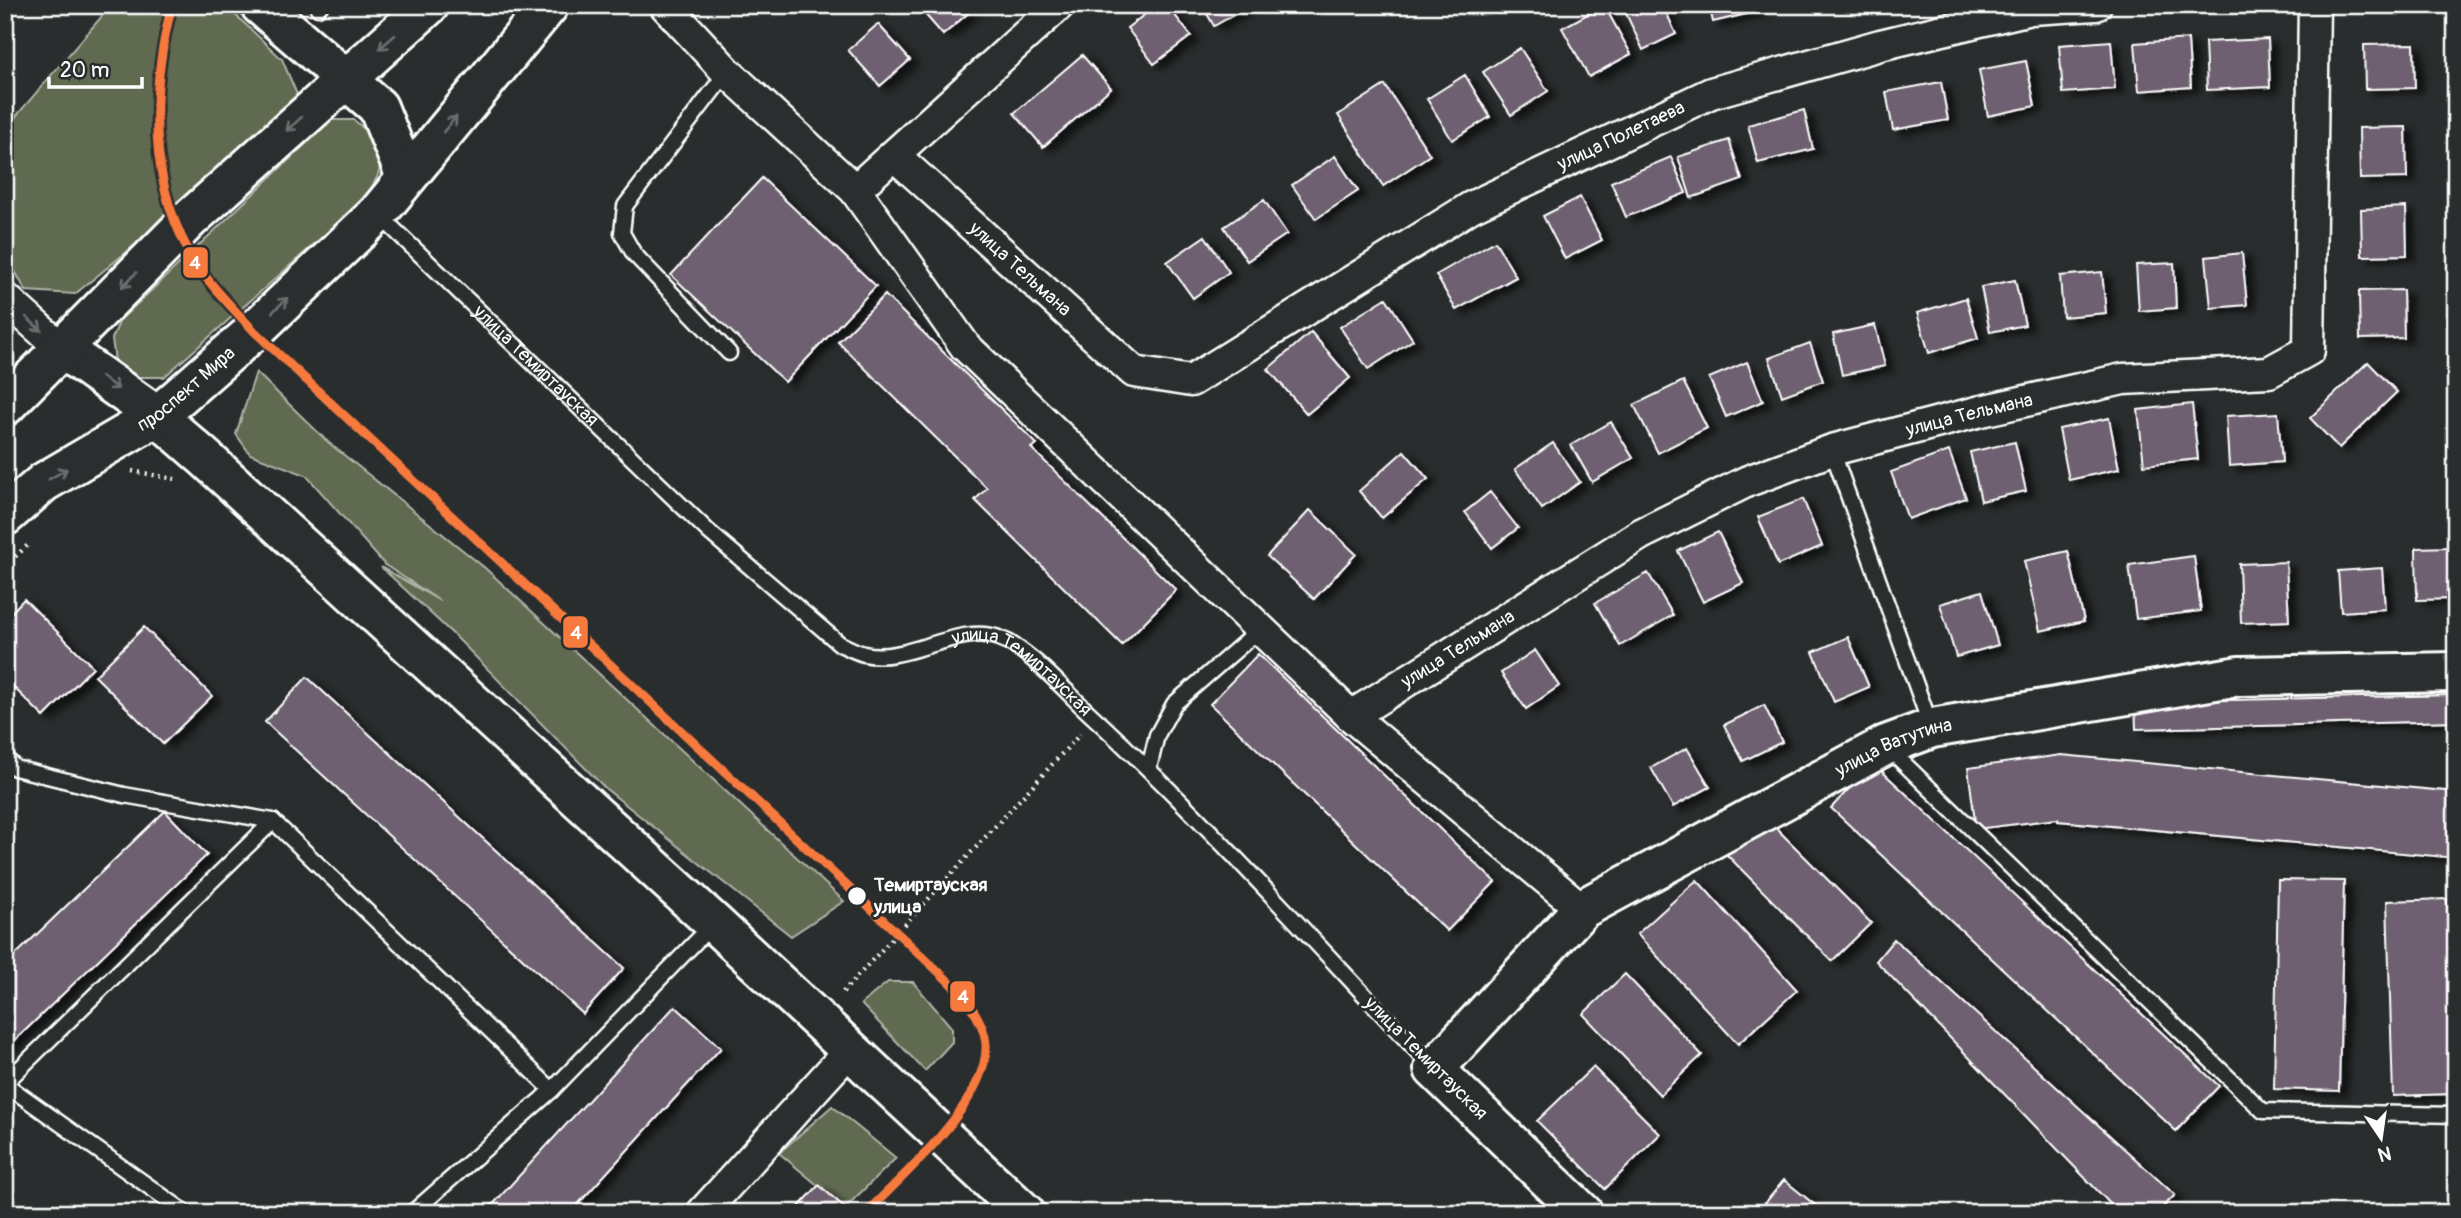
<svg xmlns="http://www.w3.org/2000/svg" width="2461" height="1218" viewBox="0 0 2461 1218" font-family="Pangolin,sans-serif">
<defs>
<filter id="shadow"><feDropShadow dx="8" dy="4.5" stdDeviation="3.5" flood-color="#0009"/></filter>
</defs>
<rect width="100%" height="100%" fill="#2a2d2e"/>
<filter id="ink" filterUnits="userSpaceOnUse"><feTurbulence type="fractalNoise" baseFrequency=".0143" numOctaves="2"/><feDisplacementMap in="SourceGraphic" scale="14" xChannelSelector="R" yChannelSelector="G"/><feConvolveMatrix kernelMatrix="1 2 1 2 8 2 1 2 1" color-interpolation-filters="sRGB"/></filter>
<g filter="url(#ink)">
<path fill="#616a51" stroke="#b0b4a8" stroke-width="2" d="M107,5H225L282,59L298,97L173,214L75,294L26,291L5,253V129L103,15Z
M331,120H354C393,152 386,175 354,209L164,377H136L115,361L112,339L120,320Z
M256,372L329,443L485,568L844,901L791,936L606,789L456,637L381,567L440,601L385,565L306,475L250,454L236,434Z
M888,982H913L952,1028V1042L925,1071L861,1004Z
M832,1106L896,1158L845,1208L779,1153Z"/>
<path fill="#6e616f" stroke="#fff" stroke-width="2" filter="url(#shadow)" d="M917,5H969L973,9L943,35Z
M1157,5H1167L1191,36L1154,64L1127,28Z
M1202,5H1251L1214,26Z
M1604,5L1631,54L1589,77L1562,28Z
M1622,5H1663L1676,34L1643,50Z
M1709,5H1757L1759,11L1713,22Z
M878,24L910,60L880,86L848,50Z
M2188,39L2191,87L2139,91L2135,43Z
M2268,39L2270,87L2207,90L2205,42Z
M2111,41L2115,89L2063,93L2059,45Z
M2414,44L2415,88L2365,89L2364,45Z
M1520,48L1548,91L1511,115L1483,72Z
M1082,55L1111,88L1043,147L1014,113Z
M2026,61L2035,106L1988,116L1979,70Z
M1465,75L1490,117L1452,140L1427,99Z
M1941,82L1948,120L1893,130L1886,92Z
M1385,85L1430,155L1383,186L1338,115Z
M1804,110L1813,149L1758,163L1748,125Z
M2406,127L2407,178L2360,179L2359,128Z
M1729,140L1742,180L1691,198L1678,157Z
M1335,156L1358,191L1316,219L1292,185Z
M1671,157L1686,193L1626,217L1611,182Z
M762,178L876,286L785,382L671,275Z
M1580,197L1602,240L1565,259L1543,216Z
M1264,200L1287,234L1247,261L1224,227Z
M2406,207L2407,255L2362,256L2361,209Z
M1205,236L1229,272L1193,298L1167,262Z
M1495,241L1516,277L1456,310L1436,275Z
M2242,253L2247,305L2211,308L2206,257Z
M2174,263L2176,308L2139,311L2136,265Z
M2102,272L2106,313L2063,317L2060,276Z
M2015,280L2025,325L1990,332L1981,287Z
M2403,290L2404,338L2360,339L2359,291Z
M885,295L1037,444L1031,448L1176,590L1122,645L975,500L987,488L838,342Z
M1386,298L1413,340L1368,369L1340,327Z
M1966,298L1978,338L1929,353L1917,313Z
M1875,325L1885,366L1842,375L1833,334Z
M1311,332L1350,378L1307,414L1268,369Z
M1810,343L1823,381L1782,396L1769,358Z
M1747,362L1763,401L1726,417L1709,378Z
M2368,362L2397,392L2339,448L2310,418Z
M1683,381L1707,428L1658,453L1634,405Z
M2192,404L2198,459L2144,465L2138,410Z
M2278,413L2282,462L2229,466L2226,416Z
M2109,418L2119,469L2069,480L2059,429Z
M1611,422L1633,458L1592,482L1571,445Z
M2015,442L2026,491L1981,501L1970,452Z
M1553,443L1580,482L1542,509L1515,469Z
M1404,451L1428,479L1382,518L1359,491Z
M1949,451L1966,498L1908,519L1891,472Z
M1490,492L1518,528L1492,548L1465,512Z
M1803,499L1822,546L1778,565L1758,517Z
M1310,510L1356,554L1314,599L1267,556Z
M1718,532L1743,583L1703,602L1678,551Z
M2451,547L2453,599L2417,600L2416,548Z
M2068,551L2084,621L2040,631L2024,561Z
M2194,556L2201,611L2136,619L2129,565Z
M2286,562L2289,621L2241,623L2239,564Z
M2382,568L2385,609L2341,612L2338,571Z
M1648,573L1673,615L1620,646L1595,603Z
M1982,591L1998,645L1956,657L1940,604Z
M24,599L93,667L44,717L5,679V619Z
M144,627L212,696L163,744L95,676Z
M1848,637L1869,687L1834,702L1813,652Z
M1535,650L1559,686L1526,709L1501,673Z
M1258,654L1495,882L1447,931L1210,704Z
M307,677L624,968L583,1014L265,722Z
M2456,695V721L2136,729L2135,702Z
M1764,705L1782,742L1743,761L1724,725Z
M1687,748L1710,787L1673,807L1651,768Z
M2061,755L2456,792V858L2058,821V819L1976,829L1968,768Z
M1873,763L2219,1086L2176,1131L1831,808Z
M165,811L207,855L8,1047L5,1044V965Z
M1764,816L1871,923L1832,961L1726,854Z
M1697,880L1797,990L1738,1044L1637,934Z
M2278,880L2344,881L2339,1091L2274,1089Z
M2447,899L2454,1094L2393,1096L2387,901Z
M1894,939L2175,1195L2157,1213H2119L1876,961Z
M1625,974L1702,1055L1660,1095L1583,1014Z
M675,1006L721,1048L570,1213H485Z
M1593,1067L1660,1134L1605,1189L1537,1121Z
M1784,1180L1825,1213H1757Z
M819,1185L845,1208L840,1213H793Z"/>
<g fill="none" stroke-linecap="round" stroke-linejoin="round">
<defs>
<g id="lane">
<path d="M318,8L321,5"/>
<path d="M727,72L625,206L622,233L634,254L729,353"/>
<path id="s1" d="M378,214L709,532L840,644C847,647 856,652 864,654C907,664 959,623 999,638C1029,649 1064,690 1088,712C1210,824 1320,949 1434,1069"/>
<path d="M1832,450L1931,727"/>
<path d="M1887,747L2263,1111L2456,1115"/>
<path d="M5,757L15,768L124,795L273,821"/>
<path d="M1149,768L1157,735L1174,704L1260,629"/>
<path d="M5,1083L273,821L552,1090L412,1213"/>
<path d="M5,1084L186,1213"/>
<path d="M552,1090L712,925"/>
</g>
<g id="street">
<path d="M665,5L727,72L855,190L965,346L1351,716L1582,909"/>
<path id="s2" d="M894,155L1134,372L1191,381L1471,207L1711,93L1880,45L2031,9L2096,5"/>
<path d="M855,190L1059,5"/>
<path d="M5,298L62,349"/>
<path id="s3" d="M1351,716L1641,534L1748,481L1832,450L1981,411L2123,379L2269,372L2309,350L2314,5"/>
<path d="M702,1213L850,1050"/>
</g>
<g id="secondary">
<path d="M260,5L378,107L406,177"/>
<path d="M62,349L157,416L205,458L714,923L1025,1213"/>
<path d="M5,406L191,218L429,5"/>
<path id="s4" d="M5,516L44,482L157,416L254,331L377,214L549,5"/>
<path id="s5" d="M1583,1213L1434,1069L1582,909L1886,745L1932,728L2239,676L2456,672"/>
</g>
</defs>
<use href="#lane" stroke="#fff" stroke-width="19"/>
<use href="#street" stroke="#fff" stroke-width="35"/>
<use href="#secondary" stroke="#fff" stroke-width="44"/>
<path stroke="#fff" stroke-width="4.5" stroke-dasharray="2 5" stroke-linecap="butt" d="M132,471L175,479
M5,566L29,544
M843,992L1080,734"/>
<use href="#lane" stroke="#2a2d2e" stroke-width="14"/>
<use href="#street" stroke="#2a2d2e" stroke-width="30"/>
<use href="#secondary" stroke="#2a2d2e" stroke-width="38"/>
<defs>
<path id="tram-1" d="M172,5C151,87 147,175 189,252C206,282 231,306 254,331L940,973C959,991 984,1016 986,1044C989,1101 903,1175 866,1213"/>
</defs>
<use href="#tram-1" stroke="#2a2d2e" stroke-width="14"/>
<use href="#tram-1" stroke="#f6793e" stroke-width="9"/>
</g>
<defs><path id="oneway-shaft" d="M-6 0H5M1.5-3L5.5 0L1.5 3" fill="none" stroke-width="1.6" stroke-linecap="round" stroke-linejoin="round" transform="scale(1.75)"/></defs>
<g stroke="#6a6c6d">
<use href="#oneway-shaft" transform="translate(387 42) rotate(139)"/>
<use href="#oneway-shaft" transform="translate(294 124) rotate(138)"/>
<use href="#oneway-shaft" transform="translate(450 124) rotate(-50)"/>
<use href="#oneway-shaft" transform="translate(129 280) rotate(134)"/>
<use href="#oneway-shaft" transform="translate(280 305) rotate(-43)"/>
<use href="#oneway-shaft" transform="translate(34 324) rotate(42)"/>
<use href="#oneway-shaft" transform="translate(110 383) rotate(35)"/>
<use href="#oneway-shaft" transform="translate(58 474) rotate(-30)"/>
</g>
</g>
<circle fill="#fff" stroke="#2a2d2e" stroke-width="2.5" cx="857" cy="896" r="10"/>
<g text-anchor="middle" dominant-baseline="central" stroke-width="6" stroke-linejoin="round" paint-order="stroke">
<g font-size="19" fill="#fff" stroke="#2a2d2e">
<text stroke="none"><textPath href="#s2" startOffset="877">улица Полетаева</textPath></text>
<text stroke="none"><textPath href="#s2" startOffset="170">улица Тельмана</textPath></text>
<text stroke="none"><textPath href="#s1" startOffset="219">улица Темиртауская</textPath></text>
<text stroke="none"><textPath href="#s4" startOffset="222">проспект Мира</textPath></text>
<text stroke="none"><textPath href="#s3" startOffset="693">улица Тельмана</textPath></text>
<text stroke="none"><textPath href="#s3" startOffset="126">улица Тельмана</textPath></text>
<text stroke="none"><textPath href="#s1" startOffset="830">улица Темиртауская</textPath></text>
<text stroke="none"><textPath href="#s5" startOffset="777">улица Ватутина</textPath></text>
<text transform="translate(1426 1058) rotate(45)">улица Темиртауская</text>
</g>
<g font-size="19" font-weight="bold" fill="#fff" stroke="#2a2d2e" text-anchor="start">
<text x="874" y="885">Темиртауская<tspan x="874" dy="22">улица</tspan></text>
</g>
</g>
<g stroke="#2a2d2e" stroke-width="2.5">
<rect x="182" y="246" width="27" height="33" rx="7" fill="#f6793e"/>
<rect x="562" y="615" width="27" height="34" rx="7" fill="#f6793e"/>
<rect x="949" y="980" width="27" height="33" rx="7" fill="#f6793e"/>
</g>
<g font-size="19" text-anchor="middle" font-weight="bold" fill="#fff">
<text x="195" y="269">4</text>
<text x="576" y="639">4</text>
<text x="963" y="1003">4</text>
</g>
<rect width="2461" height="1218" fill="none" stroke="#2a2d2e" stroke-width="28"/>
<rect x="14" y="14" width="2433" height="1190" fill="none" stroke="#fff" stroke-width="2.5" filter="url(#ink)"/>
<g transform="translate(2381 1138) rotate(167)" stroke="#2a2d2e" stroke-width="5" paint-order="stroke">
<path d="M0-5L12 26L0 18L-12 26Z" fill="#ffffff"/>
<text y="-10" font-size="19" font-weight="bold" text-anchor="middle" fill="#ffffff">N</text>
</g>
<path d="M49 77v10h93v-10" fill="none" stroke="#ffffff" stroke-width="3.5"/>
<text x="60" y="77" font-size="21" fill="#ffffff" stroke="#2a2d2e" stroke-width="5" paint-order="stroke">20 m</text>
</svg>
